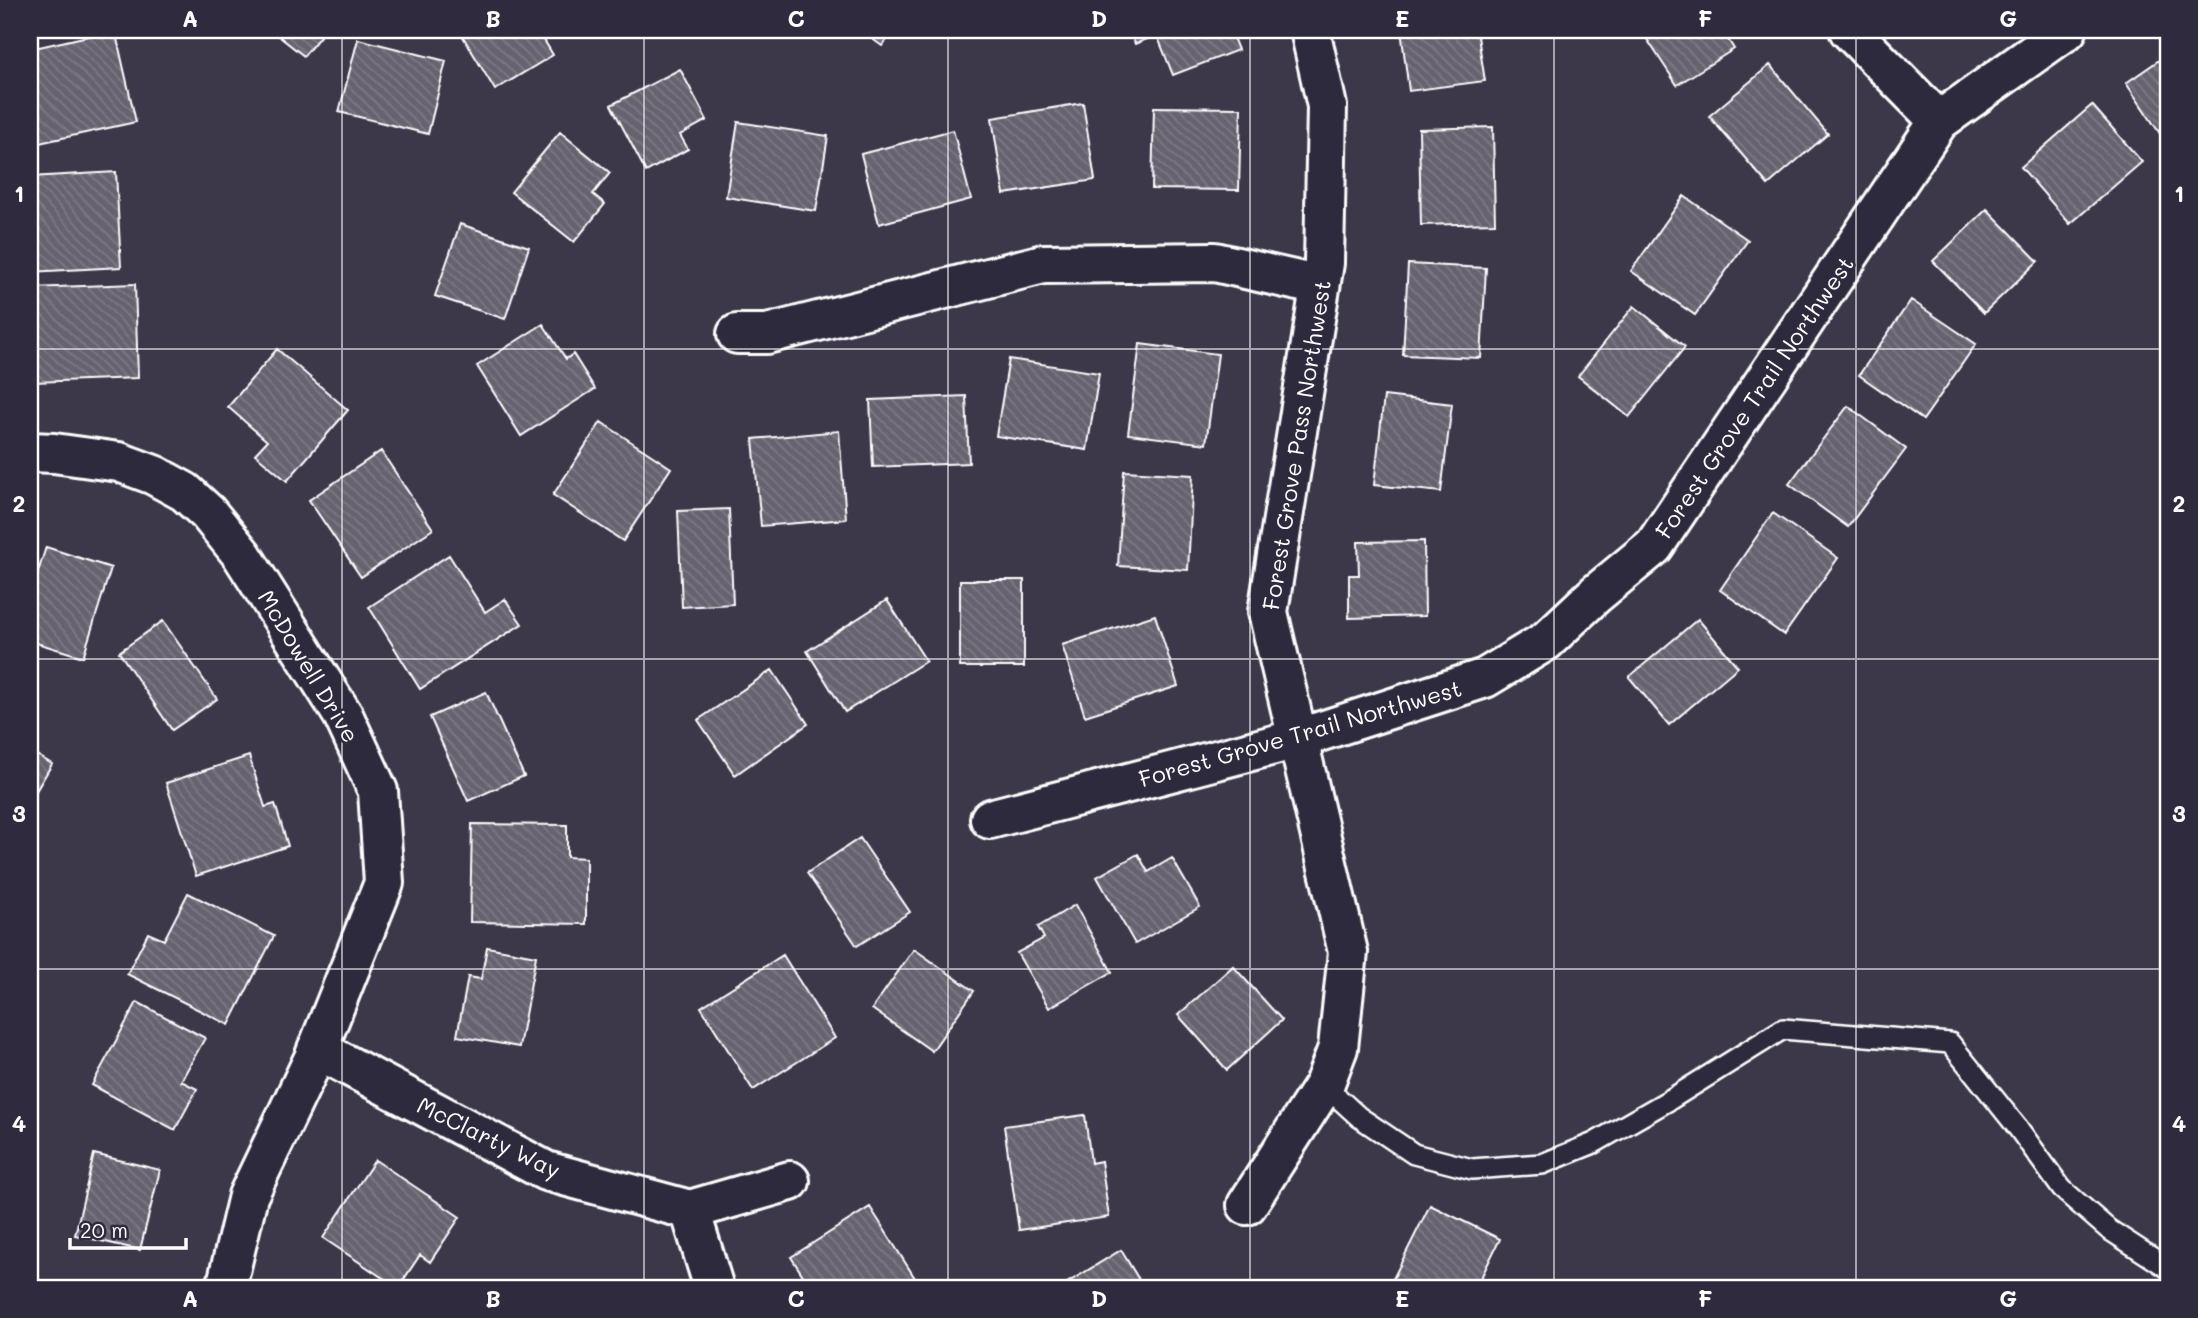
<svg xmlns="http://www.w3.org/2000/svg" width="2198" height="1318" viewBox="0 0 2198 1318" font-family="Mali,sans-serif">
<defs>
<pattern id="building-back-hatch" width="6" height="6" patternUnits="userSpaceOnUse" patternTransform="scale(1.75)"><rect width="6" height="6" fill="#666270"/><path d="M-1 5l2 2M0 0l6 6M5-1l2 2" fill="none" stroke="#7d7a85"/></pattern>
</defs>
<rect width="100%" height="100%" fill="#3c3749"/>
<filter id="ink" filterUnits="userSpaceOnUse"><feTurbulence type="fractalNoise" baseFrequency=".0143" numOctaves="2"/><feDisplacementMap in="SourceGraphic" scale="14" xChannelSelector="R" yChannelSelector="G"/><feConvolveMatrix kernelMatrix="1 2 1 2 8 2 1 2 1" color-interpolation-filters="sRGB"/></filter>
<g filter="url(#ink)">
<path fill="url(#building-back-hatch)" stroke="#fff" stroke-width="2" d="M115,30L136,122L30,145V49Z
M271,30H325L304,56Z
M459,30H538L553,55L495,90Z
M860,30H895L882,46Z
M1130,30H1230L1238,50L1173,75L1157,35L1135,44Z
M1401,30H1477L1485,81L1409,91Z
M1641,30H1722L1734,49L1677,85Z
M358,39L446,61L428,134L339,112Z
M2168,54V144H2167L2126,83Z
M1770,65L1828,134L1768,185L1709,116Z
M680,69L707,120L680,135L688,149L646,172L611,105Z
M1083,103L1095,180L1004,194L992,118Z
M2092,105L2142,162L2070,224L2021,167Z
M1154,107L1241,108L1239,190L1152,189Z
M738,122L828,136L816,211L726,197Z
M1493,127L1495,223L1421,225L1419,129Z
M953,130L971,199L879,224L861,154Z
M560,132L610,173L593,194L605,204L574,242L511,192Z
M116,172L121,267L30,272V177Z
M1684,196L1748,240L1695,315L1631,271Z
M1987,209L2038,261L1984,313L1933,261Z
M460,224L529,247L505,319L435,296Z
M1408,264L1486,268L1481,358L1403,355Z
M135,284L138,378L34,382L31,288Z
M1911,300L1976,344L1923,420L1859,375Z
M1634,306L1685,347L1629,417L1578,376Z
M543,324L566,359L573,354L595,389L521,436L477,366Z
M1140,344L1218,354L1206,444L1128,434Z
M277,349L348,410L287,481L255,454L267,441L228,407Z
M1009,359L1099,373L1087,450L996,436Z
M966,396L969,463L873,467L870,400Z
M1384,396L1452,404L1441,492L1374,485Z
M1848,406L1906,449L1848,527L1789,484Z
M601,422L671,468L623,541L553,495Z
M839,431L846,519L761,526L753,439Z
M381,451L433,529L361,577L309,500Z
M1124,471L1193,475L1188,570L1118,566Z
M729,509L733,604L682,607L678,511Z
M1773,513L1838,558L1784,635L1720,590Z
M1424,541L1425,616L1349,618V575H1359L1358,542Z
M46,547L111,568L83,657L30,641V597Z
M449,555L485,612L505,599L522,624L420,689L369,607Z
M960,580H1024V667H960Z
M887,600L926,661L845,712L807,651Z
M1155,615L1178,686L1085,716L1062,645Z
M1698,619L1738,667L1669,725L1629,677Z
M163,621L217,699L172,730L119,652Z
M772,670L808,724L735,775L698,720Z
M486,692L524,776L468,801L430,717Z
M30,751L52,764L30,801Z
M249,756L265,807L275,804L288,846L196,876L166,783Z
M472,824L567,825V857L586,858V924L470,922Z
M860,838L910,912L857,946L807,873Z
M1138,854L1148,872L1172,858L1200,907L1135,944L1097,877Z
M188,893L274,936L229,1025L127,974L148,933L164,940Z
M1075,905L1112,972L1049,1008L1017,953L1044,938L1038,927Z
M487,947L536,956L519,1047L457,1036L468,977L481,979Z
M914,949L974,991L932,1051L872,1009Z
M783,955L835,1038L753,1090L701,1007Z
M1233,966L1282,1020L1227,1070L1178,1015Z
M137,1002L205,1038L181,1081L197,1089L175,1130L92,1085Z
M1085,1115L1091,1163L1101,1161L1109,1217L1019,1230L1004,1126Z
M94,1154L160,1170L140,1250L75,1235Z
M375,1160L460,1217L430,1262L420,1255L398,1288L323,1238Z
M1430,1205L1500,1239L1476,1288H1396L1390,1285Z
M870,1207L920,1286L916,1288H811L791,1257Z
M1121,1250L1144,1288H1070L1067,1283Z
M67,1282L133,1287V1288H66Z"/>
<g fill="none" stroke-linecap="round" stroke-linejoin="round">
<defs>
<path id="lane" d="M1324,1085L1359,1117L1414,1154L1472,1169L1542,1164L1594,1143L1671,1099L1783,1029L1950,1043L2018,1128L2062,1189L2108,1229L2168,1268"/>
<path id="street" d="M1849,30L1939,121
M737,334H767L1043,264L1215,262L1320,286
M30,452L54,453L119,462L154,475L185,492L208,513L242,555L343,715L378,791L384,883L314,1058L248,1196L226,1288
M990,819L1297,739L1485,678L1546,641L1596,594L1654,546L1939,121L2067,30
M317,1049L546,1171L690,1210L790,1181
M1247,1205L1324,1085L1338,1048L1348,952L1268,612L1324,263L1327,106L1310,30
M690,1210L714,1288"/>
</defs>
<use href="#lane" stroke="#fff" stroke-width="24"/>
<use href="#street" stroke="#fff" stroke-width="44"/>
<use href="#lane" stroke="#2f2a3d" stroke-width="19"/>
<use href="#street" stroke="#2f2a3d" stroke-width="38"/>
</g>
</g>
<path fill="none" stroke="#fff" stroke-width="2" stroke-opacity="0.55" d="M342,30V1288M644,30V1288M948,30V1288M1250,30V1288M1554,30V1288M1856,30V1288M30,349H2168M30,659H2168M30,969H2168"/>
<g text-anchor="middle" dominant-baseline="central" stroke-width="5" stroke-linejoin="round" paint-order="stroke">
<g font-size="23" fill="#fff" stroke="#2f2a3d">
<text transform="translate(1754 397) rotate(-56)">Forest Grove Trail Northwest</text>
<text transform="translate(1296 445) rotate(-81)">Forest Grove Pass Northwest</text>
<text transform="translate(309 666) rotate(59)">McDowell Drive</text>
<text transform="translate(1300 733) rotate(-16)">Forest Grove Trail Northwest</text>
<text transform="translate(489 1137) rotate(26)">McClarty Way</text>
</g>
</g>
<rect width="2198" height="1318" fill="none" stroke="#2f2a3d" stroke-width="77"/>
<path d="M70 1238v10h116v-10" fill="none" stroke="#ffffff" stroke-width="3.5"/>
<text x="80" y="1238" font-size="21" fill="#ffffff" stroke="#2f2a3d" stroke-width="5" paint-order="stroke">20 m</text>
<rect x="38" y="38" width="2122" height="1242" fill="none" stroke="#fff" stroke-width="2.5"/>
<g font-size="23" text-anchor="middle" font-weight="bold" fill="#fff">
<text x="190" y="27">A</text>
<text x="493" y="27">B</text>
<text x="796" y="27">C</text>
<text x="1099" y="27">D</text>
<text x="1402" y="27">E</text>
<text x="1705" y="27">F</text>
<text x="2008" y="27">G</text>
<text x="19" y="202">1</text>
<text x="2179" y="202">1</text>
<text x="19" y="512">2</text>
<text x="2179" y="512">2</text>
<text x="19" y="822">3</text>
<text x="2179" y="822">3</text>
<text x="19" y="1132">4</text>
<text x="2179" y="1132">4</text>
<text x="190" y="1307">A</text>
<text x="493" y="1307">B</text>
<text x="796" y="1307">C</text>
<text x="1099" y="1307">D</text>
<text x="1402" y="1307">E</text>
<text x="1705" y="1307">F</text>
<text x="2008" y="1307">G</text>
</g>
</svg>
